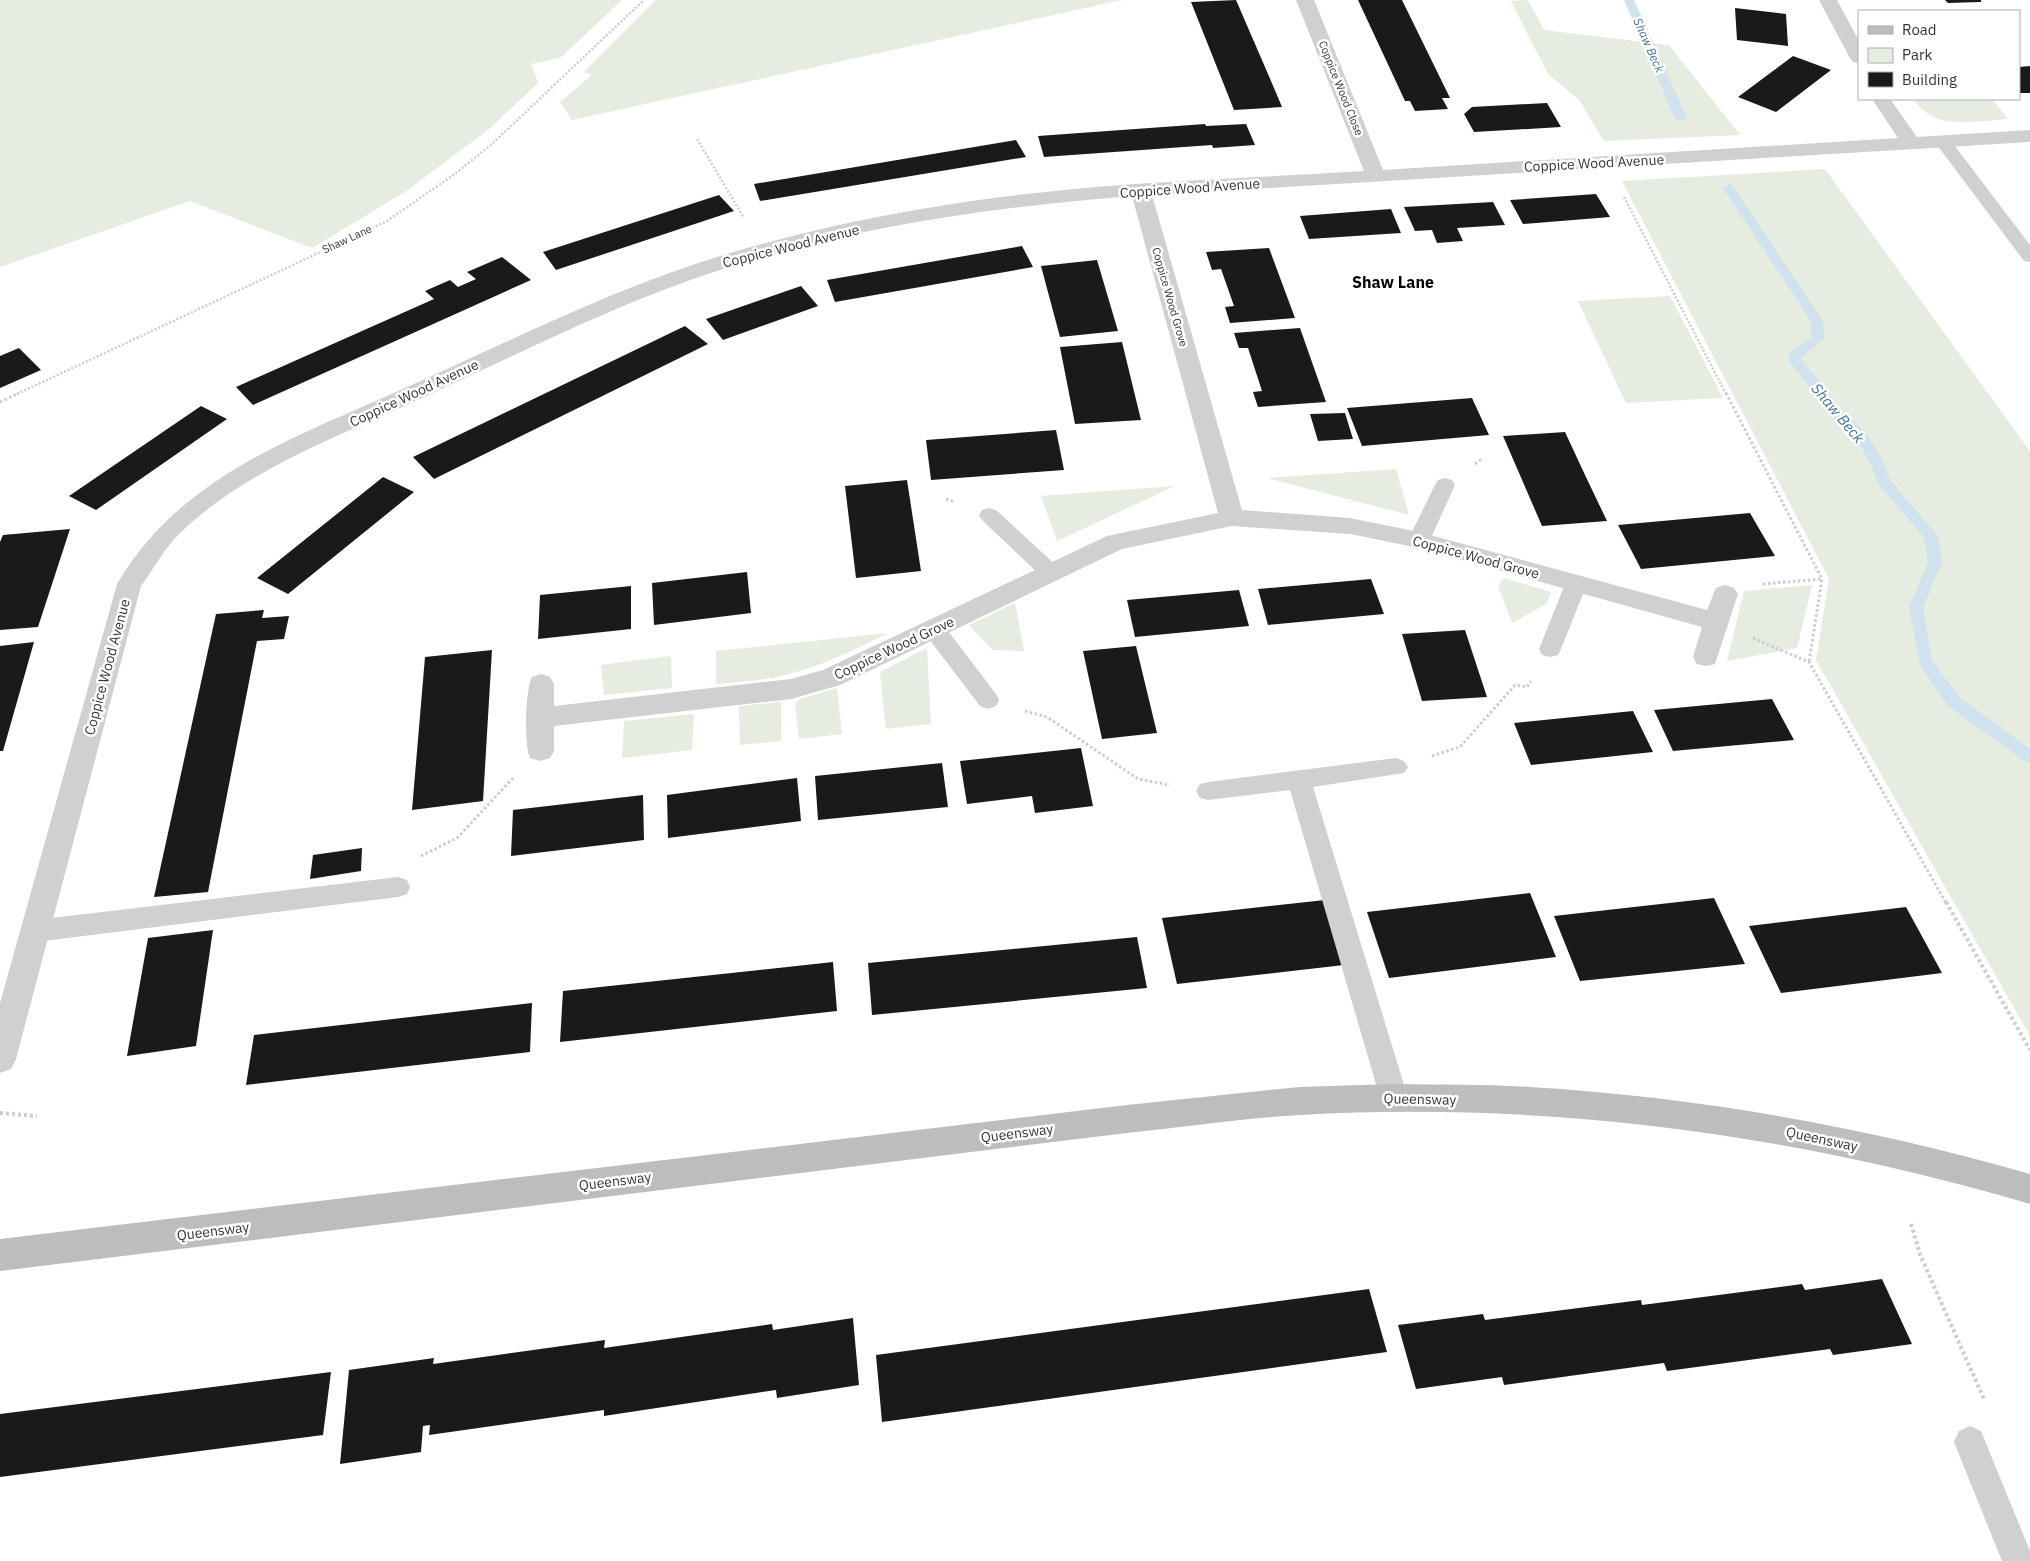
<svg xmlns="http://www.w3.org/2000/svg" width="2030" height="1561" viewBox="0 0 2030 1561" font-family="'IBM Plex Sans',sans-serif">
<rect width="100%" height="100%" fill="#fff"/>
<path fill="#e6ecdf" d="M0,0H622L560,58L531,64L538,83L488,130L405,192L312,248L190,201L0,267Z
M656,0H1122L572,120L560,102L592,75L584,72Z
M1528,0L1544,30L1669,45L1740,135L1604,141L1579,100L1548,74L1511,1Z
M1913,99H1992L2008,119C1973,121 1936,132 1913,99Z
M1825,169L2030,451V1036L1816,660L1829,579L1622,181Z
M1670,296L1723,398L1626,403L1578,301Z
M1396,469L1409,515L1267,478Z
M1175,486L1057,541L1041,496Z
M1504,578L1551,592L1546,604L1512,623L1498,586Z
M1812,585L1797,648L1727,661L1744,591Z
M1015,603L1024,651L992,650L969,625Z
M888,633C854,650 820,667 781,676C760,681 738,682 716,684V651Z
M927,648L931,724L886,729L880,672Z
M671,656L672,688L604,695L601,665Z
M837,688L842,734L799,739L795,703L800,699Z
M781,702V741L740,745L739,706Z
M694,714L692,750L622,758L624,721Z"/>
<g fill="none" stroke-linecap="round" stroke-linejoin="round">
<path fill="#cfe2ee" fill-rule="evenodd" d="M1624,0H1634L1687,118L1685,120L1681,121L1675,118Z
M1729,184L1733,186L1823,321L1824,339L1802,357V360L1844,413L1866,433L1884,462L1890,480L1938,536L1942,562L1923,608L1932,660L1960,698L2030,749V763L2024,761L1948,706L1920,665L1909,608L1928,562L1924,537L1879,485L1870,462L1856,439L1834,419L1788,360L1790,352L1811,338V321L1723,188Z"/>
</g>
<path fill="#1a1a1a" d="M1236,0L1274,88L1282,107L1234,110L1191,2Z
M1358,0H1402L1450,98H1442L1448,109L1415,111L1410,101H1405Z
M1945,0H1981V2L1948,3Z
M1735,8L1786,14L1788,46L1737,40Z
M1793,56L1831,70L1776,112L1738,97Z
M2030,66V93H2019V67Z
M1547,103L1561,127L1474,132L1464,114L1472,107Z
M1205,124L1206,126L1246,124L1255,145L1213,148L1212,145L1044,157L1038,136Z
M1016,140L1026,157L760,201L754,184Z
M1596,194L1610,217L1523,224L1510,200Z
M719,195L734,211L556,270L543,252Z
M1493,202L1505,225L1457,228L1463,241L1437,243L1432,230L1415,231L1404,207Z
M1391,209L1401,233L1309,239L1300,216Z
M1022,246L1033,267L835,302L827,280Z
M1269,248L1295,318L1230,323L1225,307L1234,306L1221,269L1212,270L1206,252Z
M502,257L531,280L253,405L236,387L434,299L425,291L450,280L458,287L476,279L467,272Z
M1097,260L1118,331L1060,337L1041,266Z
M801,286L818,306L723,340L706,319Z
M685,326L708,344L434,479L413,457Z
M1300,328L1326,402L1258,407L1253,392L1262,391L1248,348H1239L1234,333Z
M1122,342L1141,420L1075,424L1060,347Z
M19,348L41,370L0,388V356Z
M1472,398L1489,435L1362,446L1347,408Z
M201,406L227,419L96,510L69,496Z
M1345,413L1353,439L1318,441L1310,414Z
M1056,430L1064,470L931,480L926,440Z
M1565,432L1585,475L1607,521L1542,526L1503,436Z
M383,477L414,492L288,594L257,578Z
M907,480L921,571L856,578L845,486Z
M1750,513L1775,556L1641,569L1618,525Z
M70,529L38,627L0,630V542L3,535Z
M747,572L751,613L654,625L652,583Z
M1371,579L1384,614L1268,625L1258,589Z
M631,586V629L538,639L540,595Z
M1239,590L1249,626L1135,637L1127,600Z
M264,610L262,618L289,616L284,639L257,641L208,892L154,897L216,614Z
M1465,630L1487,697L1422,701L1402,634Z
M34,642L3,751H0V646Z
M1136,646L1157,733L1102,739L1083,651Z
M492,650L483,801L412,810L425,657Z
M1772,699L1794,740L1673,751L1654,710Z
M1633,711L1653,752L1531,765L1514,723Z
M1081,748L1093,806L1035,813L1032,796L967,804L960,761Z
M942,763L948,807L818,820L815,776Z
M797,778L801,821L668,838L667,795Z
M643,795L644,840L511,856L513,810Z
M362,848L361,871L310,879L313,855Z
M1530,893L1556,957L1389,978L1367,912Z
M1714,898L1745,964L1580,981L1554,916Z
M1325,900L1344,965L1177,984L1162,918Z
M1906,907L1942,973L1781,993L1749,926Z
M213,930L196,1046L127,1056L148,938Z
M1137,937L1147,988L872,1015L868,963Z
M833,962L837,1011L560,1042L563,991Z
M532,1003L530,1052L246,1085L254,1035Z
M1882,1279L1912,1344L1833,1355L1830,1349L1667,1371L1664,1363L1504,1385L1502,1377L1416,1389L1398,1325L1483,1314L1485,1320L1641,1300L1642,1305L1802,1284L1805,1290Z
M1369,1289L1387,1352L882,1422L876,1355Z
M853,1318L859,1385L777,1398L776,1390L604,1416V1410L429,1435L430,1425L423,1426L421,1452L340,1464L349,1370L434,1358L433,1364L605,1340L604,1348L772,1324L773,1330Z
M331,1372L323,1435L0,1477V1414Z"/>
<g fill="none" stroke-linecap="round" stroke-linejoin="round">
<path stroke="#cdcdcd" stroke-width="2.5" stroke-dasharray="2 2" stroke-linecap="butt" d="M697,139L744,218
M1624,197L1726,394
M17,394L387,221L452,176L492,144L644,0"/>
<path stroke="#cdcdcd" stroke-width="3" stroke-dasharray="2.5 2.5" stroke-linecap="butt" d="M1726,393L1822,579L1809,662
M0,402L19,393
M1475,464L1482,459
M946,499L955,502
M1763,584L1822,579
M1753,638L1809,662L1946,903
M1025,711L1047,717L1138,779L1170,785
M1432,756L1460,747L1515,685L1527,687L1531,681
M421,856L457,838L514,777"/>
<path stroke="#cdcdcd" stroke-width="4" stroke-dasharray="3 3" stroke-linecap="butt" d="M1946,902L2030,1050
M0,1113L37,1116
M1911,1224L1921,1257L1984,1399"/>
<path fill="#d0d0d0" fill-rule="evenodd" d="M1942,136L1948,137L2030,245V262L2024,261L1934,141L1936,137Z
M1445,478L1452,480L1455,485L1430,540L1426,545L1419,547L1412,545L1408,540L1435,485L1438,480Z
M989,508L996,510L1059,568L1062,573L1059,578L1051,581L1043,578L982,520L979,515L982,510Z
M1576,576L1584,579L1587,584L1561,649L1558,655L1550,657L1542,655L1539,649L1565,584L1568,579Z
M934,621L942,623L996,694L999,700L996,706L988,709L980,706L926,635L923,629L926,623Z
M1396,758L1404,761L1408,767L1404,773L1313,787L1408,1098L1404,1107L1394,1110L1384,1107L1380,1098L1290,790L1208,800L1200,798L1196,791L1200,784L1208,782Z
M398,877L407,880L410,887L407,894L398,897L35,942L26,938L22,931L26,924L35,920Z
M1970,1426L1981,1431L2030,1551V1561H2002L1954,1442L1959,1431Z"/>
<path fill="#d0d0d0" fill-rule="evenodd" d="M1296,0H1314L1383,170L1898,138L1872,99H1890L1917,137L2030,130V142L1152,195L1242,510L1350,518L1419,532L1707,610L1716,588L1725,585L1734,588L1738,594L1715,664L1706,666L1697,664L1693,657L1702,627L1419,548L1350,534L1232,526L1122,549L840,685L791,699L554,726V751L550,758L540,761L530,758C524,746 525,690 532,677L541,674L550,677L554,684V706L791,679L823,670L1107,536L1218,513L1132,196C984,208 834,229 693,279C600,312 512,357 422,398C339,436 247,469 180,533C164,549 154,568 141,586L16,1059L11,1069L0,1073V1003L117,584C179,478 289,440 396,392C505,344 612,288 727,254C832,223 938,203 1046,192C1152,180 1258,178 1364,171Z
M1819,0H1837L1859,41V63L1853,62L1850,58Z"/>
<path fill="#bdbdbd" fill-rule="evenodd" d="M1394,1084C1439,1085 1485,1084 1530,1087C1699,1097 1867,1127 2030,1174V1204C1795,1134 1546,1101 1300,1115C1243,1118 1185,1127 1127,1133L0,1271V1239L1127,1105L1299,1087Z"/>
</g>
<g text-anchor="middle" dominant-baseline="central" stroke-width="5" stroke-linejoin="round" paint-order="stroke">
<g font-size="11" fill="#333" stroke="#fff">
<text transform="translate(1341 88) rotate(68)">Coppice Wood Close</text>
<text transform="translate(347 239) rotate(-25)">Shaw Lane</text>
<text transform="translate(1170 297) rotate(74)">Coppice Wood Grove</text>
</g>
<g font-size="12" font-style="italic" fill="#3f7597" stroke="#fff">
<text transform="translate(1649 45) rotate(66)">Shaw Beck</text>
</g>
<g font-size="14" fill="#333" stroke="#fff">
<text transform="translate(1594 163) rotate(-3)">Coppice Wood Avenue</text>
<text transform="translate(1190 188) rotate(-4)">Coppice Wood Avenue</text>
<text transform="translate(791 246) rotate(-14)">Coppice Wood Avenue</text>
<text transform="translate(414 393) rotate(-25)">Coppice Wood Avenue</text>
<text transform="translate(1476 557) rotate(15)">Coppice Wood Grove</text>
<text transform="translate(894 648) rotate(-25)">Coppice Wood Grove</text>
<text transform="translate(107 667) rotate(-75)">Coppice Wood Avenue</text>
<text transform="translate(1420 1099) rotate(1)">Queensway</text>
<text transform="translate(1017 1133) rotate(-7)">Queensway</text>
<text transform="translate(1822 1139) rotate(12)">Queensway</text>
<text transform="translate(615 1181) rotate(-7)">Queensway</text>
<text transform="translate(213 1231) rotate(-7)">Queensway</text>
</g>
<g font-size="15" font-style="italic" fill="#3f7597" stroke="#fff">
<text transform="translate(1838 413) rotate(50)">Shaw Beck</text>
</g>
<g font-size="16" font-weight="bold" fill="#000" stroke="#fff">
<text x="1393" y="282">Shaw Lane</text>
</g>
</g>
<rect x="1858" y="10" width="162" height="90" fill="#ffffff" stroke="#adadad"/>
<rect x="1868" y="26" width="25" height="8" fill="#bdbdbd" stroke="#adadad"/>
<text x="1902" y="35" font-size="15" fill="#333333">Road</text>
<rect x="1868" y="48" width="25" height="15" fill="#e6ecdf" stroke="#adadad"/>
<text x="1902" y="60" font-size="15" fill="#333333">Park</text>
<rect x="1868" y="72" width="25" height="15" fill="#1a1a1a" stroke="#adadad"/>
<text x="1902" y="85" font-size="15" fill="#333333">Building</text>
</svg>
